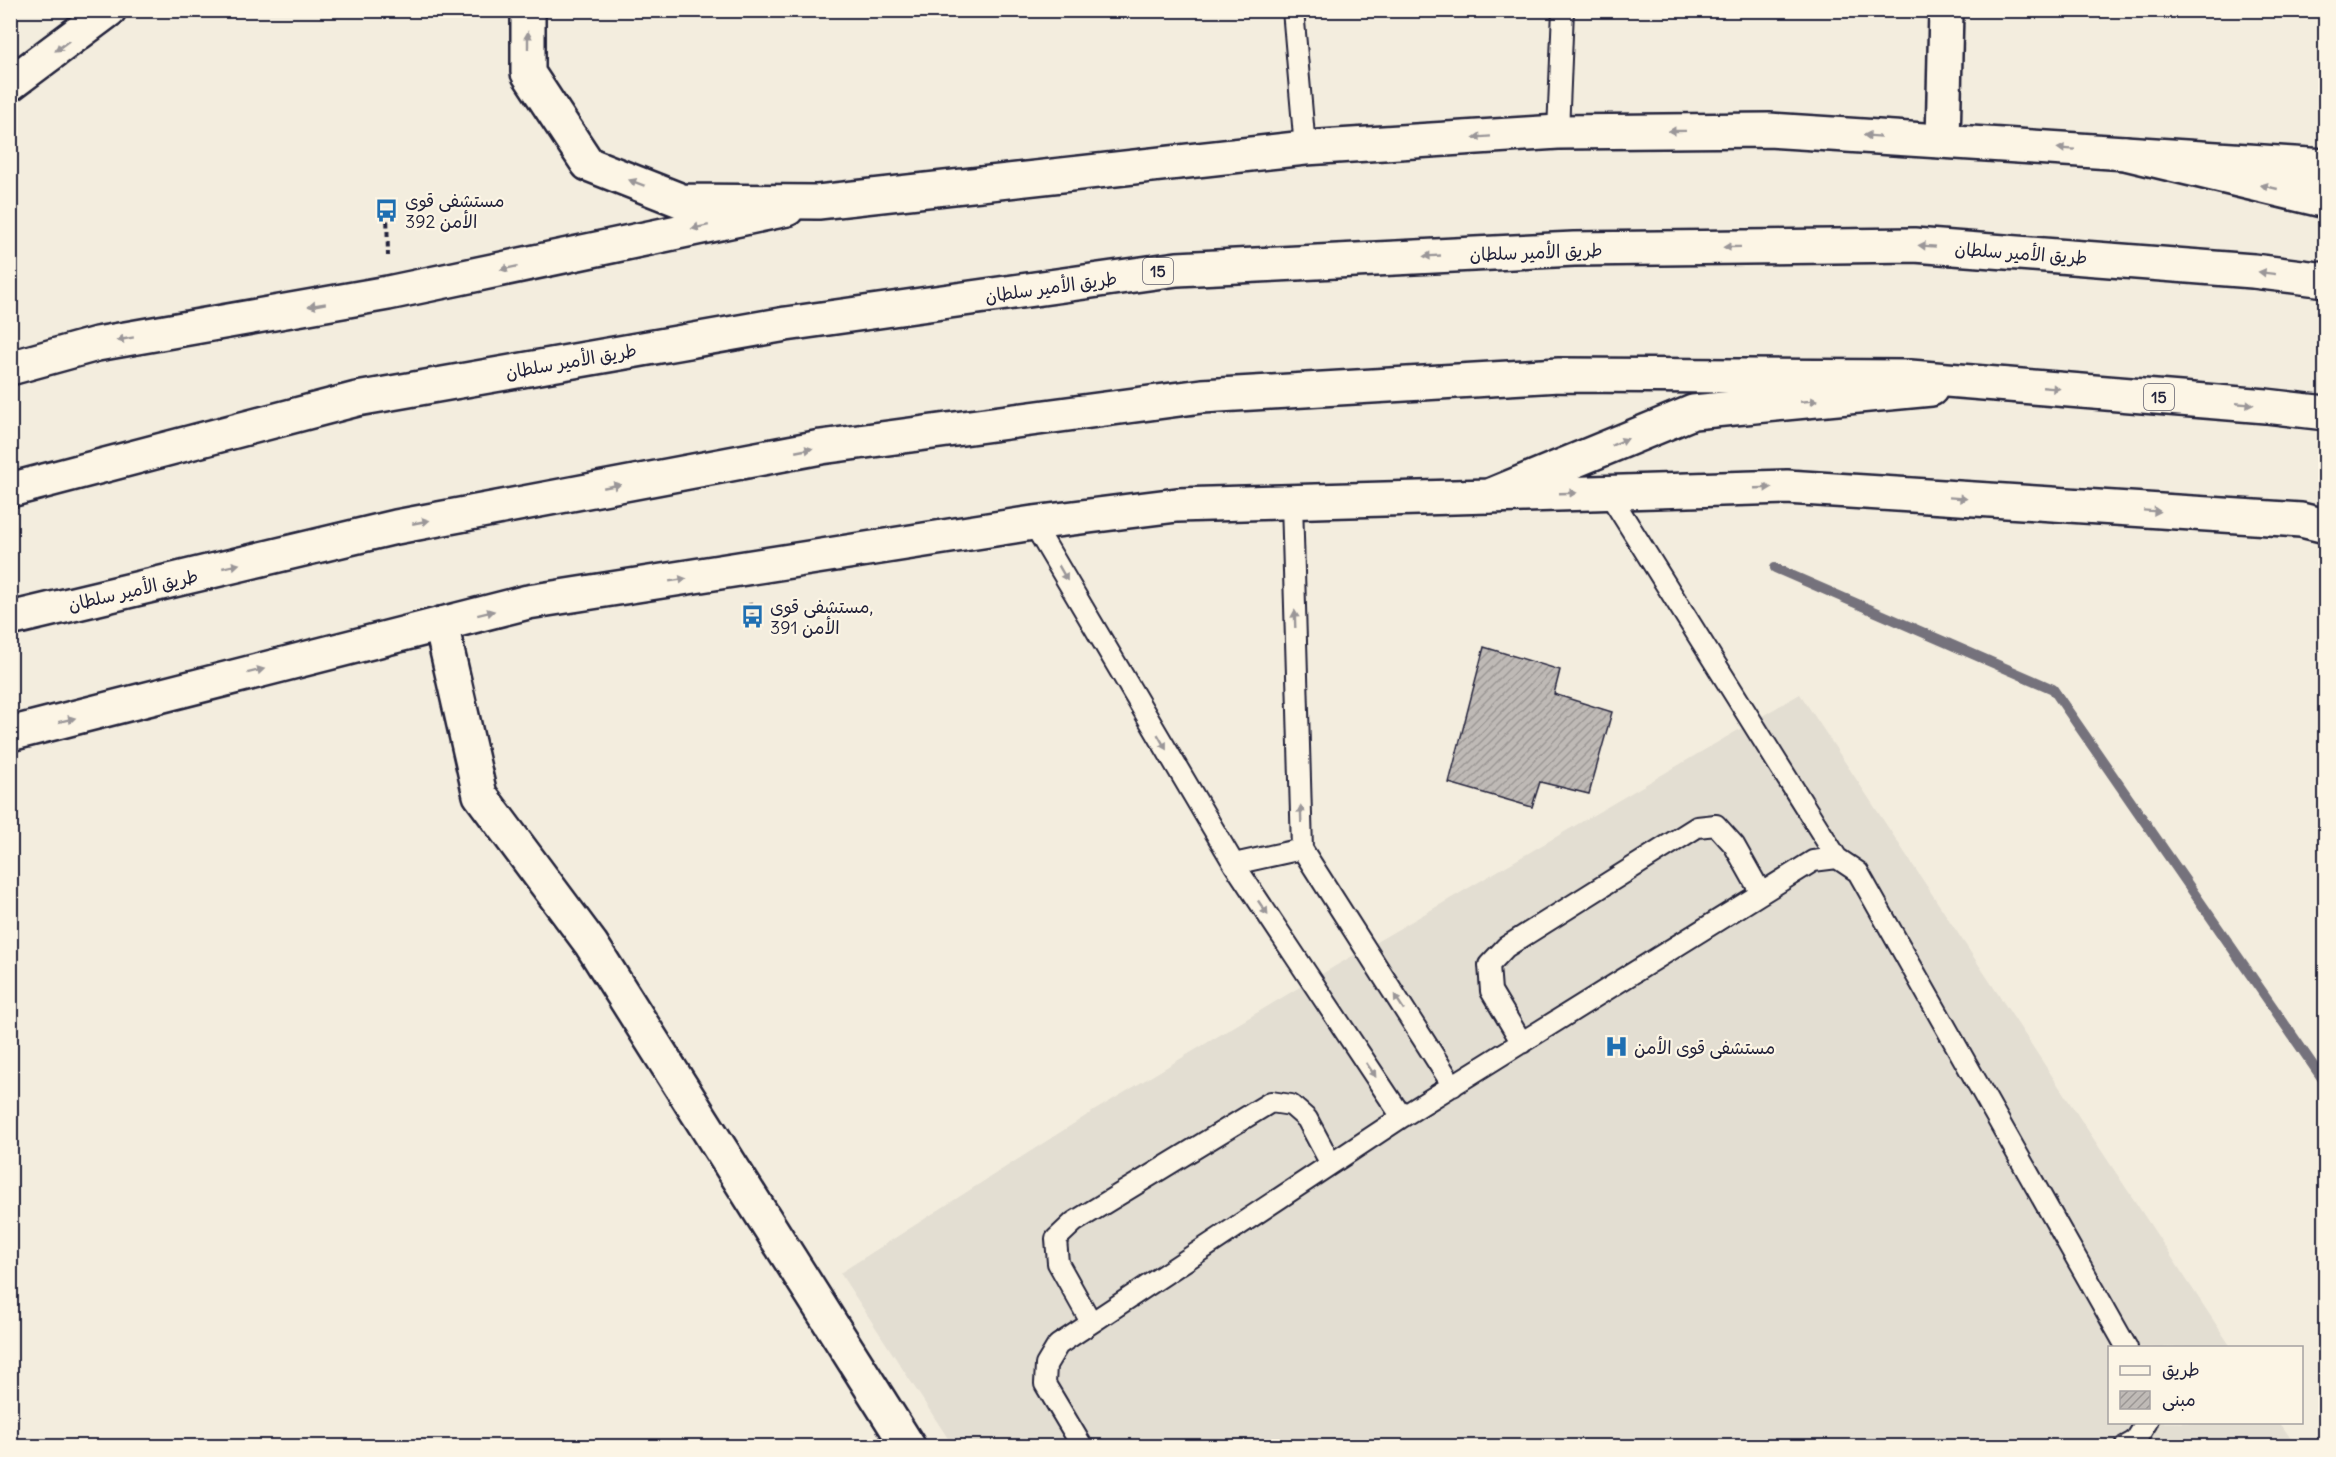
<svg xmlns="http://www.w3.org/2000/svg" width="2336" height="1457" viewBox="0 0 2336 1457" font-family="Delius,'Playpen Sans Arabic',sans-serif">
<defs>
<pattern id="building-hatch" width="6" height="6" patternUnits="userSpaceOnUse" patternTransform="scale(1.5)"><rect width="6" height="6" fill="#bfbab6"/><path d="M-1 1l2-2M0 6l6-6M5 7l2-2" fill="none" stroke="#9b9795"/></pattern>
</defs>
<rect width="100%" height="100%" fill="#f3edde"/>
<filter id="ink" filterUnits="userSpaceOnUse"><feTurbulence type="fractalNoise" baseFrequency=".0167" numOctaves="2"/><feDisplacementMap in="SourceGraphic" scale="12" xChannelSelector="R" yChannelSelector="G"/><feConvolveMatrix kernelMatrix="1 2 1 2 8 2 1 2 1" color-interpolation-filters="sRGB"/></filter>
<g filter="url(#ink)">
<path fill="#e3ded2" d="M1800,694L2231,1347L2110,1348V1422L2280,1423L2296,1446H953L840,1273L1092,1112L1308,982Z"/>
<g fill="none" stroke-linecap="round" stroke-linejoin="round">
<path stroke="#75727b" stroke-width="10" d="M1775,568L2053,689L2326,1084"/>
</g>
<path fill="url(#building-hatch)" stroke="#22223b" stroke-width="1.5" d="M1484,647L1560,670L1554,694L1612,712L1589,794L1540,782L1532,807L1449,783Z"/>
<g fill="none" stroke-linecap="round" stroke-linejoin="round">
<defs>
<path id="lane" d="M1293,10L1305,148
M1558,132L1563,10
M1608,492L1837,858
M1292,502L1302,849L1453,1086
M1033,523L1234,864L1402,1117
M1234,864L1302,849
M1522,1043L1491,991L1489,965L1506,947L1697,827L1716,825L1734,845L1761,893
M1091,1322L1058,1263L1056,1239L1074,1222L1271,1102L1291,1105L1307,1119L1331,1164
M1082,1446L1045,1384L1046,1365L1058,1345L1402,1117L1813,861L1837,858L1858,872L2127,1348
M2126,1446L2135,1441L2147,1422"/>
<path id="street" d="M1943,141L1946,10
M441,624L480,795L591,944L908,1446"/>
<path id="secondary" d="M10,368L97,344L388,293L787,209
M10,734L528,602L1033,523L1177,505L1489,496L1693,412L1931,389"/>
<path id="primary" d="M528,10V73L588,164L682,201L818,202L1305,148L1558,132L1769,130L2326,166
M10,84L109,10"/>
<path id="highway" d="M2125,153L2326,201
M10,490L357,399L786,324L1177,269L1574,249L1914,245L2253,271L2326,280
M1489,496L1787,487L2301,520L2326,526
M10,619L396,527L821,447L1202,396L1559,375L1910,377L2266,406L2326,413"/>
</defs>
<use href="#lane" stroke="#22223b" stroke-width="24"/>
<use href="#street" stroke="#22223b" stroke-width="38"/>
<use href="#secondary" stroke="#22223b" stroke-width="38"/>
<use href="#primary" stroke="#22223b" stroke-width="38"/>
<use href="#highway" stroke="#22223b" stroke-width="38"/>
<path stroke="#22223b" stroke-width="4" stroke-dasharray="6 4.5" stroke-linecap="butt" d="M387,210L388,256
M750,603L752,616"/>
<use href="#lane" stroke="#fcf5e5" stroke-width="20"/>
<use href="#street" stroke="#fcf5e5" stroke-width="33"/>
<use href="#secondary" stroke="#fcf5e5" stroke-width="33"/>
<use href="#primary" stroke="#fcf5e5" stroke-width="33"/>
<use href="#highway" stroke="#fcf5e5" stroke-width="33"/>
</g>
<defs><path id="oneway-solid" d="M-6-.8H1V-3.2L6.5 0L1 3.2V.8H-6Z" transform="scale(1.5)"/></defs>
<g fill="#9a9698">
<use href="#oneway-solid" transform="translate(528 40) rotate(-90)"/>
<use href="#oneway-solid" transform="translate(62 46) rotate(143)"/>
<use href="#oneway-solid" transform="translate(1677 131) rotate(179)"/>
<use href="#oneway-solid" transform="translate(1872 136) rotate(-176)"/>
<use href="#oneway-solid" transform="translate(1482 137) rotate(176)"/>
<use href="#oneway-solid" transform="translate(2066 149) rotate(-176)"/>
<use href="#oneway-solid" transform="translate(637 183) rotate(-159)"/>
<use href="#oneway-solid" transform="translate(2269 187) rotate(-167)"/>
<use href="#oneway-solid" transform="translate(700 227) rotate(168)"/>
<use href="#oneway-solid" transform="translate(1927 246) rotate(-176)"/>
<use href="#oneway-solid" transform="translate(1732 247) rotate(179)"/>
<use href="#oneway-solid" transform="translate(1432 256) rotate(177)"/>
<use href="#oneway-solid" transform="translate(509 268) rotate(168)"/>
<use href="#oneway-solid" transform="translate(2267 273) rotate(-173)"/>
<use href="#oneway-solid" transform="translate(317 305) rotate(170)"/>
<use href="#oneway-solid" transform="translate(125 339) rotate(170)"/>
<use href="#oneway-solid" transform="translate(2051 388) rotate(5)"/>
<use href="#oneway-solid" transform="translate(1809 401) rotate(-5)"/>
<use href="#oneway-solid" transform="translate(2245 404) rotate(5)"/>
<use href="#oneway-solid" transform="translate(1620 442) rotate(-22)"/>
<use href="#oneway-solid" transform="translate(804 450) rotate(-11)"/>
<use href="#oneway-solid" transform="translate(612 486) rotate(-11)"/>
<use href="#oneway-solid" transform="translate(1763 488) rotate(-2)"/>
<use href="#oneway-solid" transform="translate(1568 493) rotate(-2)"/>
<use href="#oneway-solid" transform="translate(1958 498) rotate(4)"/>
<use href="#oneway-solid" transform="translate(2152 511) rotate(4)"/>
<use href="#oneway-solid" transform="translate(421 522) rotate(-11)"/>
<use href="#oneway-solid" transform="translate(231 566) rotate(-13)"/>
<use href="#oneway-solid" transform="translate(1063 573) rotate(60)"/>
<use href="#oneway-solid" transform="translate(678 580) rotate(-9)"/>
<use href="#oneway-solid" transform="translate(486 613) rotate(-14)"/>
<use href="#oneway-solid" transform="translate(1295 619) rotate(-92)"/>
<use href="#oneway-solid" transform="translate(256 671) rotate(-14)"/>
<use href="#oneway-solid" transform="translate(67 720) rotate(-14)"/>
<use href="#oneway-solid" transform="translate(1162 742) rotate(60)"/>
<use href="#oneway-solid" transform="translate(1301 814) rotate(-92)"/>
<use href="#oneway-solid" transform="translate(1263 908) rotate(56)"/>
<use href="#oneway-solid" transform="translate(1399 1002) rotate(-123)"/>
<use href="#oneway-solid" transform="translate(1371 1070) rotate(56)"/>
</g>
</g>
<defs>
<symbol id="bus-bare" viewBox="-9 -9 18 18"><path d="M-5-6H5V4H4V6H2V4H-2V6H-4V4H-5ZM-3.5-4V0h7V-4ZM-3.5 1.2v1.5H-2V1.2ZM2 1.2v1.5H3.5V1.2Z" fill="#1f6fb2" stroke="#fcf5e5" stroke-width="2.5" paint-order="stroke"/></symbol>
<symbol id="hospital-bare" viewBox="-9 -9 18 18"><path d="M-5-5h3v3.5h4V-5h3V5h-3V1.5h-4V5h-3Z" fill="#1f6fb2" stroke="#fcf5e5" stroke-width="2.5" paint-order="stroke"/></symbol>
</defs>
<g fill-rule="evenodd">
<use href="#bus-bare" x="370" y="194" width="33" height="33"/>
<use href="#bus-bare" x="736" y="600" width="33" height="33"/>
<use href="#hospital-bare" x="1600" y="1030" width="33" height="33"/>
</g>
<g text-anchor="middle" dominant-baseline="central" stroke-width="4.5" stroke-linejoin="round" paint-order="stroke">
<g fill="#fcf5e5" stroke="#63616e" stroke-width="1.5">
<rect x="1143" y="258" width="30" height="26" rx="4.5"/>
<rect x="2144" y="384" width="30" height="26" rx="4.5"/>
</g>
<g font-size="16" font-weight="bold" fill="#22223b">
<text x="1158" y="271">15</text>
<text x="2159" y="397">15</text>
</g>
<g font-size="18" fill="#22223b" stroke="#fcf5e5" text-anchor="start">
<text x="405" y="200">مستشفى قوى<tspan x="405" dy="21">الأمن 392</tspan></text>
<text x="770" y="606">مستشفى قوى,<tspan x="770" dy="21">الأمن 391</tspan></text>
<text x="1634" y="1047">مستشفى قوى الأمن</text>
</g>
<g font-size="18" fill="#22223b" stroke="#fcf5e5">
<text transform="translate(1536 252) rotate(-2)">طريق الأمير سلطان</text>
<text transform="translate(2021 253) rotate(4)">طريق الأمير سلطان</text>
<text transform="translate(1051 287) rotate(-8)">طريق الأمير سلطان</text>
<text transform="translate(571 361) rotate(-10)">طريق الأمير سلطان</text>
<text transform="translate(133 590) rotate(-13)">طريق الأمير سلطان</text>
</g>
</g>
<rect width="2336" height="1457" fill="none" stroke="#fcf5e5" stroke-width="36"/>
<rect x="18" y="18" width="2300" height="1421" fill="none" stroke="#22223b" stroke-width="2" filter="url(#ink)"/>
<rect x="2108" y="1346" width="195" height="78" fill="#fcf5e5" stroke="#a5a1a1" stroke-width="1.5"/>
<rect x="2120" y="1366" width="30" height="9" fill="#fcf5e5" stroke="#a5a1a1" stroke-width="1.5"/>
<text x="2162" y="1376" font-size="18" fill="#22223b">طريق</text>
<rect x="2120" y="1391" width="30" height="18" fill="url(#building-hatch)" stroke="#a5a1a1" stroke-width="1.5"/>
<text x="2162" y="1406" font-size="18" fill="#22223b">مبنى</text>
</svg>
